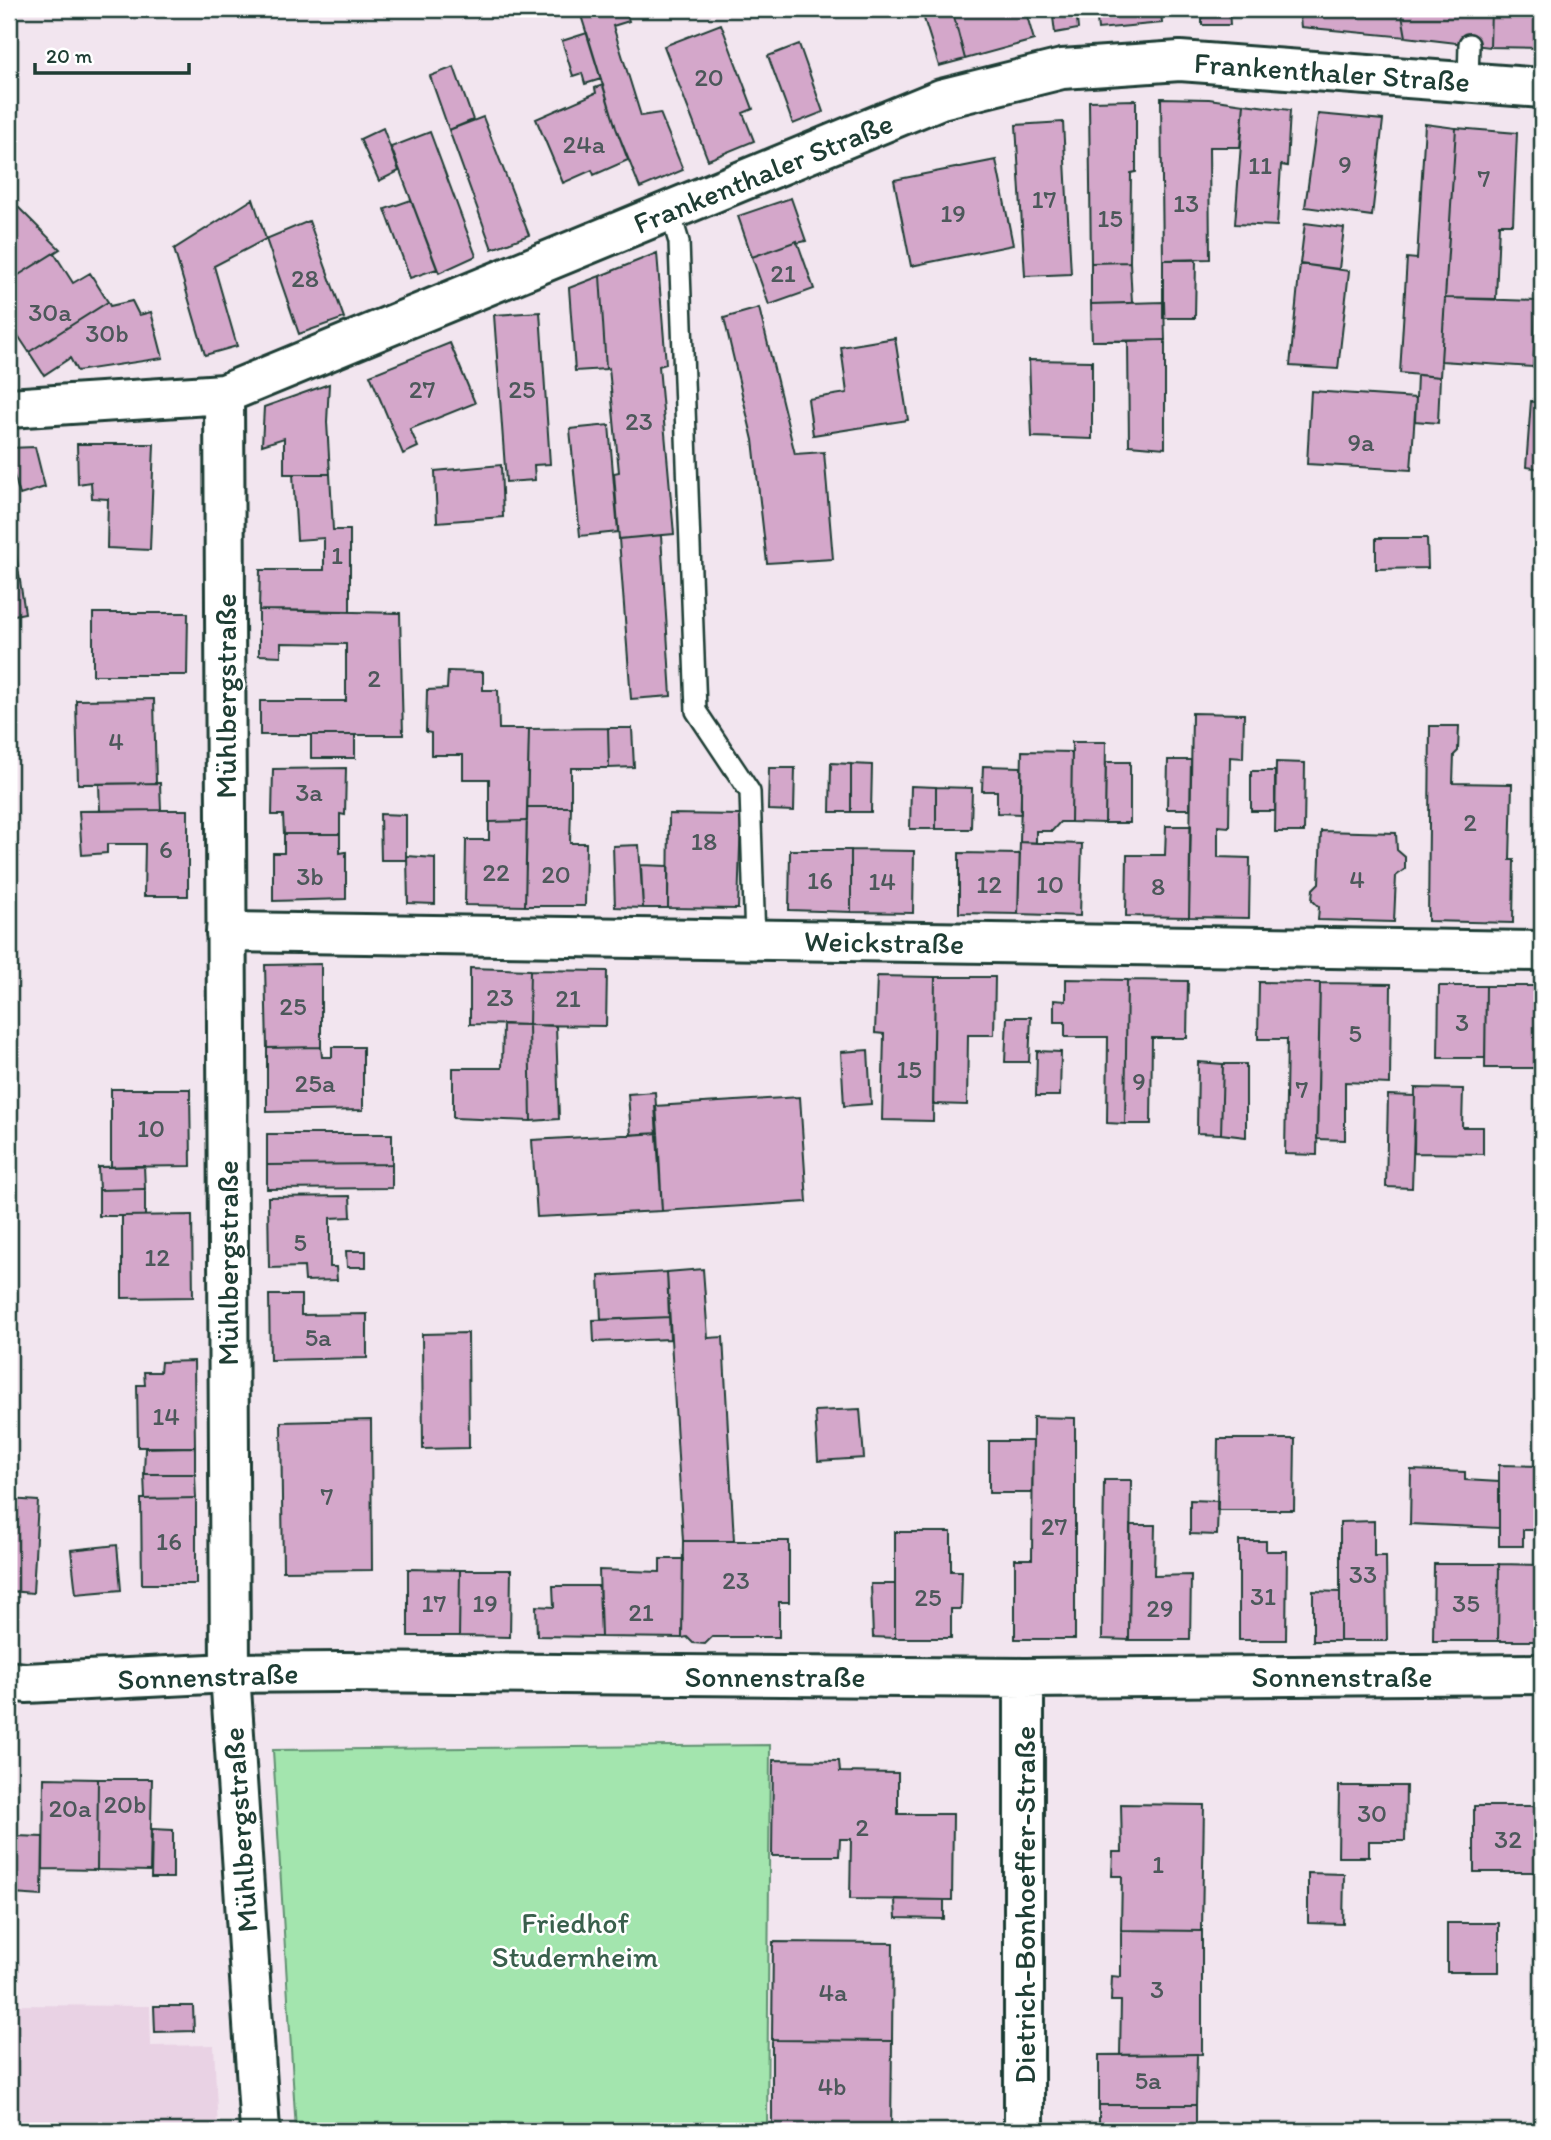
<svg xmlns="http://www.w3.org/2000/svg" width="1551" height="2140" viewBox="0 0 1551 2140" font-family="Itim,sans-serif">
<rect width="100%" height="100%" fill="#f2e5ef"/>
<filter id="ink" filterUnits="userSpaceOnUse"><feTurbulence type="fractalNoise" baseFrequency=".0143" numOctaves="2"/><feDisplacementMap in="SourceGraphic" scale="14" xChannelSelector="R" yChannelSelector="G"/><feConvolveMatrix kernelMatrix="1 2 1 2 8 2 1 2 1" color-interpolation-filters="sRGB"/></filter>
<g filter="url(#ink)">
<path fill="#e9d2e4" d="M9,2005L150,2006L151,2046L214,2045L218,2131H9Z"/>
<path fill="#a3e5ae" stroke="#619171" stroke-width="2" d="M770,1745L767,2131H296L273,1750Z"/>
<path fill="#d4a7ca" stroke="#1f3d34" stroke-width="2" d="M579,9H625L629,21L613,26L641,116L660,113L683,170L640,188L616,128Z
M921,9H952L965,59L939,66Z
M952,9H1025L1034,40L965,59Z
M1052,9H1076L1078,29L1055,33Z
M1096,9H1161L1162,23L1098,29Z
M1202,9H1229L1230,25H1202Z
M1299,9H1401L1406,37L1301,27Z
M1401,9H1491L1490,47L1406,37Z
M1491,9H1542V48L1490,47Z
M721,24L753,109L743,113L754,141L708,160L664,46Z
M587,33L601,79L585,84L582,73L573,76L562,41Z
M799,44L823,112L793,124L768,56Z
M454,67L473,120L449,130L430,76Z
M603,85L616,128L628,160L594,175L592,170L563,183L536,119L596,93L595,88Z
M1161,98L1209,99L1244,104L1240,147H1209L1210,259L1163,260Z
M1136,100V172L1131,173L1130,262L1091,263L1089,101Z
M1244,104L1290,110L1287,166L1281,165L1277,226L1235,224Z
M1318,114L1383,120L1372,216L1305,207Z
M483,117L529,235L492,249L449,130Z
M1063,122L1071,274L1025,276L1016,125Z
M1425,124L1456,128L1440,377L1400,373L1407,258L1417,259Z
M383,128L399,171L379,181L360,139Z
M1456,128L1517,133L1513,224H1499L1496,299L1445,298Z
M430,132L476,256L439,273L391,147Z
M996,160L1013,245L911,266L894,180Z
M791,198L806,241L797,243V241L752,257L738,216Z
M253,199L266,239L214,266L237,346L205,355L174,249Z
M411,200L437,269L410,278L385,209Z
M16,205L60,249L9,281V212Z
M309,221L344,318L299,334L266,239Z
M1305,223L1344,228L1339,269L1300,264Z
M797,241L814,289L769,305L752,257Z
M54,253L73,283L90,273L108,302L29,352L9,322V281Z
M657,253L666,364L659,366L674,534L619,539L614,473L619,472L609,368L606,369L600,276Z
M1163,260H1196L1195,318H1163Z
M1130,262L1132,303L1091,304V263Z
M1300,264L1349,271L1338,369L1290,366Z
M600,276L606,369L575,371L569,288Z
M1445,298L1537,301L1533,367L1441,361Z
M132,301L139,315L151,312L163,358L77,371L70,358L44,375L29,352L108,302L110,306Z
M1164,302L1165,340L1092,341L1091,304Z
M759,308L795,454L824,452L833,559L767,563L753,440L724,318Z
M540,312L550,464L534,465L535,480L506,482L494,315Z
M895,338L908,420L813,435L808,399L847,393L841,347Z
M1165,340V448L1129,445L1128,341Z
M450,343L475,403L410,429L418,447L403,454L370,375Z
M1029,360L1092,361V439L1032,437Z
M1417,375L1440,377L1438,423L1415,421Z
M329,384L327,422L330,474H284V438L262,445L264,407Z
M1311,391L1416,398L1411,470L1307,464Z
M1531,401L1542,402V469L1526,467Z
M609,425L618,532L580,536L570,429Z
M77,444H154L150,550L107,548L108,499L92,498L91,482L78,484Z
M35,447L45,487L20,495L9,459V448Z
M501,465L503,517L437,522L435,471Z
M293,474H330L333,530H350V611L259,610L260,570H324V538L297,540Z
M661,535L671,696L631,699L619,539Z
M1376,538H1427L1428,568L1376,569Z
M16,555L25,613L9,616V556Z
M1538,570L1542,571V697H1538Z
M259,610L400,613L403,735H260V701H346V644L281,643V656L259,655Z
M93,613H188L187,675H93Z
M448,671L483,672V690H498L499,729H529L527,821L489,822V779H463V755H431V733L426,732L427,690L447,689Z
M154,699L156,783L78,784L76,700Z
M1192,713L1244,714L1243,758L1230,757L1229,827L1218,826V857L1250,858L1249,918L1189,917Z
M1430,726H1459L1458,751L1454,755L1453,783L1512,784L1510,860H1514L1513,923L1428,921Z
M608,728H632L634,767L609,768Z
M608,728L609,768H571V807H527L529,729Z
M311,735H355V758H311Z
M1072,742H1106L1105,823L1071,822Z
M1022,751L1072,752L1071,822H1060L1052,831H1036V843L1020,842Z
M1168,760H1191L1190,809H1167Z
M1106,762H1130V823H1105Z
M1276,762L1305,763L1304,832H1275Z
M831,763L851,764V812H830Z
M851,764L872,765L871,812H851Z
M983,766L1021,767V814L997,813V791H982Z
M346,768L345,815L340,814V834H284L283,815H272L273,769Z
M769,768H795L794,811L768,810Z
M1251,771H1275V811H1251Z
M160,783L161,810L100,811L99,784Z
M911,786L936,787V829H910Z
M936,787L972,788L971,829H936Z
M527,807H571L570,843H586L585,906H525Z
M161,810H188V896H144L145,844H107V853L82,855L79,811Z
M380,814L406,815V860H381Z
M669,814L741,815L738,909L668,908Z
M527,821L525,906L465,905L466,840H489V822Z
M1166,826H1191L1189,917L1126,916L1127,855H1165Z
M1321,831L1396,833L1397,850L1405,857V869L1396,876L1394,922L1318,920L1319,907L1312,900L1313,889L1319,883Z
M284,834H340V853L346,852V899L273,901V853H284Z
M1020,842L1082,844L1080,916L1018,914Z
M639,845L643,908L615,907L613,846Z
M790,850H851V912L789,910Z
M851,850L914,851L913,913L851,912Z
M959,853L1020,854L1018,914L959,913Z
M407,856L435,858V904L408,903Z
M641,865L668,866V908H643Z
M321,964V1047L267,1048L265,965Z
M470,968L530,970L529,1025L470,1024Z
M530,970L607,971L606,1026L529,1025Z
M877,976L935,977L933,1121L882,1120L884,1034L875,1033Z
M935,977H995L994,1035H968L967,1105L933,1104Z
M1066,979L1127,980L1125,1124L1107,1123L1108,1037H1065V1022H1054V1000L1066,1001Z
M1127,980L1188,981L1187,1038H1152L1151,1124H1125Z
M1259,982L1320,983L1317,1155L1285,1154L1287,1039H1258Z
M1320,983L1391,984L1390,1084L1345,1082V1140L1317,1139Z
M1439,986H1486L1485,1058H1438Z
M1486,986H1540V1068H1485Z
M1540,986H1542V1083H1540Z
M1007,1017H1031L1029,1062H1005Z
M503,1024L529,1025L531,1121L453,1118V1068H502Z
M529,1025L556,1026L559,1119L531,1121Z
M321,1047L322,1057H332V1047H363V1110L267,1112V1048Z
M868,1050L871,1104L844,1106L841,1052Z
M1037,1051L1061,1052L1060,1096H1036Z
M1198,1062L1223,1064L1221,1134L1197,1133Z
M1223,1064H1246V1137L1221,1134Z
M1415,1088L1463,1089L1462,1127H1483V1154L1414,1153Z
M111,1089H190L191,1166L111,1167Z
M655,1092L658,1133L631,1135L628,1094Z
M1388,1095L1415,1096L1412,1188L1386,1187Z
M800,1097L807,1202L662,1211L655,1106Z
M658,1133L662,1211L537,1217L532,1140Z
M267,1134H392V1164L267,1165Z
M392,1164V1188L267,1189V1165Z
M144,1166L145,1189L99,1190L98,1167Z
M145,1189V1216H99V1190Z
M350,1196L351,1217L330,1218V1267H336L337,1280L305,1281L304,1267L269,1268L268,1197Z
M192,1215L193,1297L122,1298V1216Z
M346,1251H366V1267H347Z
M703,1269L708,1338L723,1337L734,1541H683L667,1272Z
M667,1272L669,1317L601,1320L599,1276Z
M269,1295H301V1315L367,1314V1358L270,1360Z
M669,1317L670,1339L594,1342L593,1320Z
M468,1333L469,1448L423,1449L422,1334Z
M194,1361L195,1447H138L137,1385H145L144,1372H160L161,1362Z
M860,1409L864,1458L818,1461L815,1411Z
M1033,1417L1075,1418V1639H1015V1559H1032Z
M371,1420L372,1570L283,1571L281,1422Z
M1218,1439H1295L1294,1510H1217Z
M989,1441H1033L1032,1493H989Z
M195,1447V1474H144L145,1448Z
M1499,1465L1542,1466V1530H1523V1546H1499Z
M1411,1470L1465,1472V1480L1499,1482V1528L1410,1524Z
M144,1474H195L196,1498L145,1499Z
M1104,1480H1131L1129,1640L1102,1639Z
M196,1498V1584H142L141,1499Z
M9,1499L38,1501L33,1593L9,1591Z
M1190,1500L1218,1501L1217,1535L1190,1534Z
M1374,1521V1556H1386L1387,1641H1340V1522Z
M1130,1525H1155L1154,1576L1191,1575L1190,1640H1129Z
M895,1532H951V1571H962L961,1609H951V1638H895Z
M683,1541H789V1602H779V1637H712L705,1644L693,1643L687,1637L682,1638Z
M1239,1541H1266V1551H1287L1286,1640H1239Z
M117,1545L121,1590L76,1594L71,1550Z
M660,1559H683L682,1638L601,1637L599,1570L660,1572Z
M1434,1564H1499L1498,1641H1433Z
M1499,1564L1542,1565V1641H1498Z
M408,1569L460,1570L459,1636H408Z
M460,1570H511L510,1637L459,1636Z
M871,1584H895V1638L873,1637Z
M553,1586H599L601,1637L537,1636L536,1606L554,1607Z
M1313,1591L1340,1592V1641H1313Z
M773,1760L839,1761L840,1772L898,1773V1814H953L952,1900L850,1899L851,1839H840L839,1856H772Z
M44,1778L98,1779L97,1870L43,1869Z
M98,1779H152L150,1871L97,1870Z
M1339,1786H1406L1405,1841H1369V1857H1338Z
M1121,1804L1204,1805L1202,1931L1121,1930L1122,1876H1112L1113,1852H1122Z
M1474,1806H1542V1872H1474Z
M152,1829L173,1830V1878H151Z
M9,1836H16L13,1894H9Z
M16,1836L43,1837L42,1896L13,1894Z
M1308,1873L1344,1874L1343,1924L1308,1923Z
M895,1899L944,1900V1919L896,1918Z
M1447,1923H1499V1972H1447Z
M1121,1930L1202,1931V2054L1120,2055L1121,2001H1111L1112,1976L1121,1977Z
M773,1942L893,1943L892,2041L772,2040Z
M154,2006H193L194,2031L155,2032Z
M772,2040L892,2041L891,2131H772Z
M1197,2054L1196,2105H1099V2055Z
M1099,2105H1196V2131H1099Z"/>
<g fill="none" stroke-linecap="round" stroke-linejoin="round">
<defs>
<path id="service" d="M1468,81L1469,44
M670,212L679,242L696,711L750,792L755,940"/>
<path id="minor" d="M226,932L1542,951
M9,1681L26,1683L230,1673L340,1672L1024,1678L1542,1674
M1024,2131V1678"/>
<path id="tertiary" d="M224,394L230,1673L260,2131
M9,408L224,394L941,99L1062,69L1180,61L1542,88"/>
</defs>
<use href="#service" stroke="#1f3d34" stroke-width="24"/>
<use href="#minor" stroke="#1f3d34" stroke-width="44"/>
<use href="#tertiary" stroke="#1f3d34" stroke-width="44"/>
<use href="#service" stroke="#fff" stroke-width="19"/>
<use href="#minor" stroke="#fff" stroke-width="38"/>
<use href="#tertiary" stroke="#fff" stroke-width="38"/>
</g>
</g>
<g text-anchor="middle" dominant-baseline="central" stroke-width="5" stroke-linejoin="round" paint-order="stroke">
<g font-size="26" fill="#4c585a">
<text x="709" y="77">20</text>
<text x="584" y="144">24a</text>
<text x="1345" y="164">9</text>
<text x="1260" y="165">11</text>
<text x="1484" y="178">7</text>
<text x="1044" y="199">17</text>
<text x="1186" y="203">13</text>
<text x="953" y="213">19</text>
<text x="1110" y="218">15</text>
<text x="783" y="273">21</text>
<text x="305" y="278">28</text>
<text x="50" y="312">30a</text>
<text x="107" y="333">30b</text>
<text x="422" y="389">27</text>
<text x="522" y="389">25</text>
<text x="639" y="421">23</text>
<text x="1361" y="442">9a</text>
<text x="337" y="555">1</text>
<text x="374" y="678">2</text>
<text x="116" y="741">4</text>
<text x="309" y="792">3a</text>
<text x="1470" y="822">2</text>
<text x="704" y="841">18</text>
<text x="166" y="849">6</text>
<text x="496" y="872">22</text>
<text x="556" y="874">20</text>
<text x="310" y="876">3b</text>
<text x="1357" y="879">4</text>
<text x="820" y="880">16</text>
<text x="882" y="881">14</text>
<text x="989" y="884">12</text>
<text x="1050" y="884">10</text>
<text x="1158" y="886">8</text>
<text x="500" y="997">23</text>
<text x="568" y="998">21</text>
<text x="293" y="1006">25</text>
<text x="1462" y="1022">3</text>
<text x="1355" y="1033">5</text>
<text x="909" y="1069">15</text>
<text x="1139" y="1081">9</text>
<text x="315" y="1083">25a</text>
<text x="1302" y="1089">7</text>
<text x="151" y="1128">10</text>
<text x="300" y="1242">5</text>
<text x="157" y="1257">12</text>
<text x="318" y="1337">5a</text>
<text x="166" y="1416">14</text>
<text x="327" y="1496">7</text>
<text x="1054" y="1526">27</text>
<text x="169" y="1541">16</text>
<text x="1363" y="1574">33</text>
<text x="736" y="1580">23</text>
<text x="1263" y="1596">31</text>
<text x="928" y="1597">25</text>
<text x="434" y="1603">17</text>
<text x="485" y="1603">19</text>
<text x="1466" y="1603">35</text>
<text x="1160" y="1608">29</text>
<text x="641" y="1612">21</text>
<text x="125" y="1804">20b</text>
<text x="70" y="1808">20a</text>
<text x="1372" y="1813">30</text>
<text x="862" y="1827">2</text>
<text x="1508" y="1839">32</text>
<text x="1158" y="1864">1</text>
<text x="1157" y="1989">3</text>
<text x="833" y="1992">4a</text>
<text x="1148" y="2080">5a</text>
<text x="832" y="2086">4b</text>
</g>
<g font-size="30" fill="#1f3d34" stroke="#fff">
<text transform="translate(1332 72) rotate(4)">Frankenthaler Straße</text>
<text transform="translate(763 173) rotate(-22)">Frankenthaler Straße</text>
<text transform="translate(225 696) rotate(-90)">Mühlbergstraße</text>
<text transform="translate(884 942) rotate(1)">Weickstraße</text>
<text transform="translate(227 1263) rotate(-90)">Mühlbergstraße</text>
<text transform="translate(208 1676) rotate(-2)">Sonnenstraße</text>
<text x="775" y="1676">Sonnenstraße</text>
<text x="1342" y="1676">Sonnenstraße</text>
<text transform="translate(240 1830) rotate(-94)">Mühlbergstraße</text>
<text transform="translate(1024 1905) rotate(-90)">Dietrich-Bonhoeffer-Straße</text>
</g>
<g font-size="30" fill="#395f4c" stroke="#fff">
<text x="575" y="1922">Friedhof<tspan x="575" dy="34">Studernheim</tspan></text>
</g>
</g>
<rect width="1551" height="2140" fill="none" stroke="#fff" stroke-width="35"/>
<rect x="18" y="18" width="1516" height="2105" fill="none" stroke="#1f3d34" stroke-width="2.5" filter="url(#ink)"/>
<path d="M35 63v10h154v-10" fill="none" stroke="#1f3d34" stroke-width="3.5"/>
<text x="46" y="63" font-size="21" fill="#1f3d34" stroke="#ffffff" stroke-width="5" paint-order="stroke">20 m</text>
</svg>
